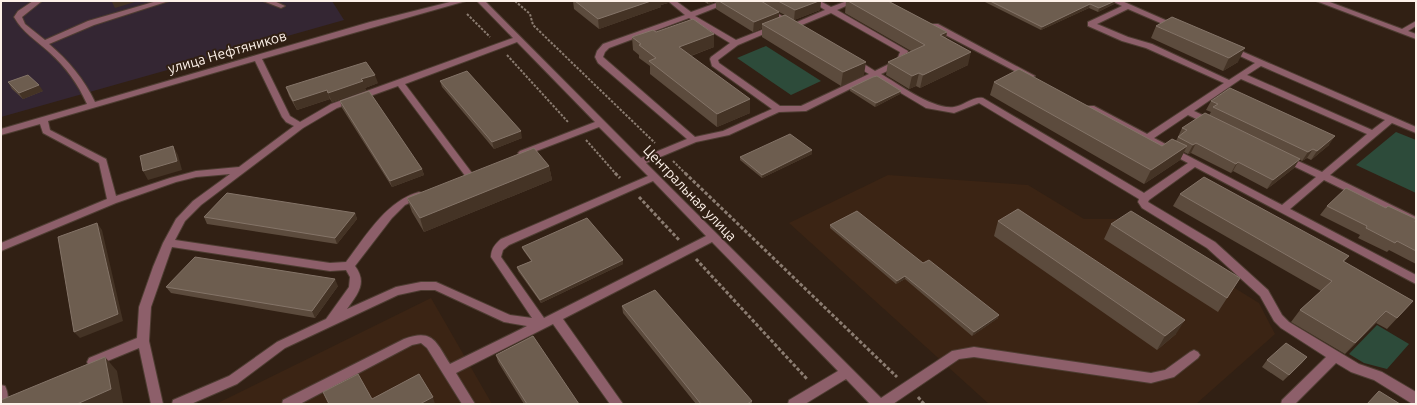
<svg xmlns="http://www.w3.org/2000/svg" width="1417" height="405" viewBox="0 0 1417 405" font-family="Ubuntu,sans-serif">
<rect width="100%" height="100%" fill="#312014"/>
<path fill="#342633" d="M1,1H332L344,20L1,117Z"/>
<path fill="#3b2414" d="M888,175L1028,185L1084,219H1123L1259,303L1275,334L1196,404H989L789,223Z
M431,298L492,404H216Z"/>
<path fill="#2d4b3a" d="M766,46L821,81L791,95L737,58Z
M1396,132L1416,140V193L1356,165Z
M1377,325L1409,344L1387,369L1364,363L1349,354Z"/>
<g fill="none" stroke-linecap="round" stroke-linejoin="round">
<defs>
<path id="minor" d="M33,1H42L22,17L25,24L45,40L88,21L157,1H169L94,25L49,44C68,60 84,79 95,102L370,22L454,1H466L262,59L290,116L300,122L331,104L513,38L477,1H485L641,158L687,139L598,63L595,57L597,51L603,44L685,15L668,1H676L691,12L722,1H733L695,16L736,40L782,22L748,1H757L792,22L738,45L718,60L719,63L780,106H801L869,74L850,63V59H856L875,71L897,60L900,52L831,13L797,27H791L790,25L825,10L811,1H820L831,7L847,1H857L837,10L908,51L904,63L881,74C899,84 933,110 954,107C963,106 973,96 983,98L1144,193L1188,163L1088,110L1087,108L1088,106H1094L1147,134L1224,83L1146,48L1122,41L1088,26V22L1122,6L1112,1H1122L1179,26L1178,28H1172L1128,9L1097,24L1128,37L1152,44L1229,80L1255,63L1225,49L1229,47H1232L1416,127V133L1392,123L1330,175L1416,217V225L1324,180L1290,209L1416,275V284L1195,167L1149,200L1148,202L1215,242L1268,290L1282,315L1289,322L1359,364L1382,372L1416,392V404L1411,403L1374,380L1351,372L1336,363L1295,404H1281L1282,400L1326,357L1281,328L1274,321L1260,296L1207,248L1142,208L1138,202L1139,199L979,103L954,113L926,108L874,77L806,111L779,112L729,135L696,142L646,163L881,398L952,351L974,347L1151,373L1165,370L1190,352L1194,350L1198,352L1200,355L1198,358L1174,377L1151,383L974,357L959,359L893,404H870L846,379L805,404H788L789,400L838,371L712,242L563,319L623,404H610L553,324L456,373L475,404H462L427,348L421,343L412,345L300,404H282L283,400L404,339C433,328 436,342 450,364L527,326L504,322L435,290H421L398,295L285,348L237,384L191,404H172L173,400L229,376L277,342L326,319L349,287L350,277L346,270L330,271L172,247L151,307L149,341L163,404H151L139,348L93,367L89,366L87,362L89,358L137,338L139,307L153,267L163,243L176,219L193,201L230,174L196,177L176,182L116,203L1,251V243L107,199L99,163L43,133L40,124L1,135V129L87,104C78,84 66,67 49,52C37,41 22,32 14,17L18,11ZM689,18L730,43L711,57L710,59L712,66L772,109L723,131L695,137L603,57L605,52L609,48ZM517,42L595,122L520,151L518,153L520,155H526L599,127L648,176L501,239C495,244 491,249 491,257L532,318L510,315L436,282H421L396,287L347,309C357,295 368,283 355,266L392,218L405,205L422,197L424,195L422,193L419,192C386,201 366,236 346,262L330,263L175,240L185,221L201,205L303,128L337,108L398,86L466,177H472L474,175L472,173L405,84ZM255,61L282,117L286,122L294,126L239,167L196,171L170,178L116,196L106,159L50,130L48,121ZM1261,66L1385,120L1372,130L1247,75ZM1241,79L1367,134L1322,172L1287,156H1281L1279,158L1281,160L1316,177L1282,205L1154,138L1188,115L1207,124H1213L1214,122L1213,120L1194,111ZM653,181L706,236L544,318L501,257L503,250L509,245Z
M263,1H274L285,6L281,8Z
M1316,1H1327L1402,29L1416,21V26L1408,31L1416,34V39Z
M932,24H938L1035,76L1031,78H1028L932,28Z
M1,385L5,386C8,392 9,399 6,404H1Z"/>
</defs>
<use href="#minor" stroke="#4e3d32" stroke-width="2"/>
<path stroke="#8b7c71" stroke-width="2" stroke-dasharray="2.5 1.5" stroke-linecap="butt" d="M515,1L530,14L533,25L655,143
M467,14L490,37
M507,55L568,122
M586,140L616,174
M673,161L686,174"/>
<path stroke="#8b7c71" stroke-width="3" stroke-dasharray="3.5 2" stroke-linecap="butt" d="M615,173L620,178
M685,173L897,377
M639,197L679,240
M696,259L807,379
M918,397L924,404"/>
<use href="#minor" fill="#8d5f6a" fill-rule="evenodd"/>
</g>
<path fill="#5c4b3d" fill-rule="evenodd" d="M573,1H668V3L661,5V7L599,29L574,9Z
M703,1H821L820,10L794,20L864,75L841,86L762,37V28L753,32L716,9V1L708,4ZM779,12L785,15L779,18Z
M846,1H888L947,32L946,38L968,65L920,88L916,86L909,89L886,75L888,62L911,51L845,13Z
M983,1H1115L1114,4L1098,12L1089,8L1041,30Z
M1156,26L1238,62L1223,71L1151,38Z
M656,32L714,34V47L691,56L750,113L717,127L650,74V66L639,58V55L633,50L632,37Z
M440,81L522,138L494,149L442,87Z
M8,82L43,91L23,99L12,89Z
M994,82L1162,146L1176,141L1182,128L1209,115L1211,112L1206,110L1211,101L1329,145L1311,160L1307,158L1302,161L1299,159L1294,168L1267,189L1233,171L1231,173L1191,153L1188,154L1184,152L1180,160L1144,184L990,95Z
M378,83L365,88L366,90L332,102L330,99L297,110L289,96L286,87Z
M850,88L900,94L875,107L850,91Z
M340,101L422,169L424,175L392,187L342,108Z
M812,150V154L762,178L740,160V157Z
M549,166L552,180L424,232L412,212L407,198Z
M1180,194L1349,256L1344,262L1413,301L1387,329L1376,323L1345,354L1291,322L1300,310L1321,291L1173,206Z
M1327,206L1416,222V264L1389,250L1387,252L1358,238L1360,235L1320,215Z
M355,213L357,219L337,244L207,224L204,217Z
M998,221L1176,334L1157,350L994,236Z
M1111,224L1240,278L1218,312L1104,239Z
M830,225L923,263L998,318L972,336L905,279L896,284L830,228Z
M522,247L623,260V264L541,303L518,271L517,267L531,261L523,250Z
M338,286L315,318L171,293L166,287Z
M622,306L752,401V404H696L623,313Z
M496,355L579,404H524L498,362Z
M1307,357L1302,363L1283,381L1262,367L1267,360Z"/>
<path fill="#443325" d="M115,1H138L115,8L112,2Z
M651,1H668V3L661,5V7L599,29L598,19Z
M708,1H716L708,4Z
M819,1H821L820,10L794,20L795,10Z
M1115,1L1114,4L1098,12L1099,8Z
M1090,4L1089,8L1041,30L1042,27Z
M779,12V22L762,24V28L753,32L754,22Z
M947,32L944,44L940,35Z
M714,34V47L679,60V47Z
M1245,48L1238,62L1223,71L1229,58Z
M971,52L968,65L920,88L923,75Z
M866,62L864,75L841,86L843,72Z
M919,73L916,86L909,89L912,76Z
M375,75L378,83L365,88L366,90L332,102L328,93L361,79Z
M39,85L43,91L23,99L19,93Z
M327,90L330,99L297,110L293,101Z
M901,91L900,94L875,107L876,103Z
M750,99V113L717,127V114Z
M521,131L522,138L494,149L492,142Z
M1335,136L1329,145L1311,160L1317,151Z
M1196,143L1191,153L1188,154L1193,145Z
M173,146L178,155L182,170L148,180L143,171Z
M1187,146L1180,160L1144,184L1151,170Z
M1313,149L1307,158L1302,161L1308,152Z
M812,150V154L762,178V175Z
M1300,159L1294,168L1267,189L1273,180Z
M1238,162L1233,171L1231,173L1236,164Z
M549,166L552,180L424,232L420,218Z
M422,169L424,175L392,187L390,181Z
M355,213L357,219L337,244L335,238Z
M97,223L102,230L123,321L80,338L74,332Z
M623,260V264L541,303L540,300Z
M905,276V279L896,284L897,281Z
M335,279L338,286L315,318L312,311Z
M1386,311L1376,323L1345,354L1355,343Z
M999,315L998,318L972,336L974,332Z
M1185,320L1176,334L1157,350L1165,336Z
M105,357L117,371L123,403L121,404H77Z
M1307,357L1302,363L1283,381Z
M433,397L435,404H420Z"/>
<path fill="#6d5d4f" stroke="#847468" d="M575,1H651L598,19Z
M719,1H761L779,12L754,22Z
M778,1H819L795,10Z
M848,1H888L947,32L940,35L971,52L923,75L919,73L912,76L888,62L925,45Z
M990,1H1115L1099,8L1090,4L1042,27Z
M785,15L866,62L843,72L762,24Z
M1172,17L1245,48L1229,58L1156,26Z
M693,19L714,34L679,47L750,99L717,114L649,61L656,58L639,45L641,44L632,37L653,30L656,32Z
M366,62L375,75L361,79L363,81L328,93L327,90L293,101L286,87Z
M1019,69L1162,146L1172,139L1187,146L1151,170L994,82Z
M467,71L521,131L492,142L440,81Z
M28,75L39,85L19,93L8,82Z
M877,76L901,91L876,103L850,88L873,77Z
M1230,88L1335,136L1317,151L1313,149L1308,152L1213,107L1218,104L1211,101Z
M369,91L422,169L390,181L340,101Z
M1205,113L1300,159L1273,180L1238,162L1236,164L1196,143L1193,145L1178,137L1187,130L1182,128Z
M790,134L812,150L762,175L740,157Z
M173,146L177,161L143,171L140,156Z
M534,148L549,166L420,218L407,198Z
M1204,177L1349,256L1343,261L1413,301L1397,318L1386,311L1355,343L1300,310L1332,281L1180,194Z
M1346,188L1386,208L1388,206L1416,219L1415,222H1416V251L1397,241L1395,243L1366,228L1367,226L1327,206Z
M227,193L355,213L335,238L204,217Z
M1018,209L1185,320L1165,336L998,221Z
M857,211L923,263L929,260L999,315L974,332L905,276L897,281L830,225Z
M1131,211L1240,278L1227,298L1111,224Z
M587,218L623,260L540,300L517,267L532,261L522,247Z
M97,223L118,314L74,332L58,237Z
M195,257L335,279L312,311L166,287Z
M655,290L752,401L747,404H701L622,306Z
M533,336L579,404H527L496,355Z
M1286,343L1307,357L1289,375L1267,360Z
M105,357L111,389L77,404H1V400Z
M358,374L372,399L419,374L433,397L420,404H329L323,392Z
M1379,391L1400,404H1367Z"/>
<g text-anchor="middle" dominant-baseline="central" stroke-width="4" stroke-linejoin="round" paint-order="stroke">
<g font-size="14" fill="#fdf1e9" stroke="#312014">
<text transform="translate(227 52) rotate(-16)">улица Нефтяников</text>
<text transform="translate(690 193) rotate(46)">Центральная улица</text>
</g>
</g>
<rect width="1417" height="405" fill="none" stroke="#fdf1e9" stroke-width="4"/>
</svg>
